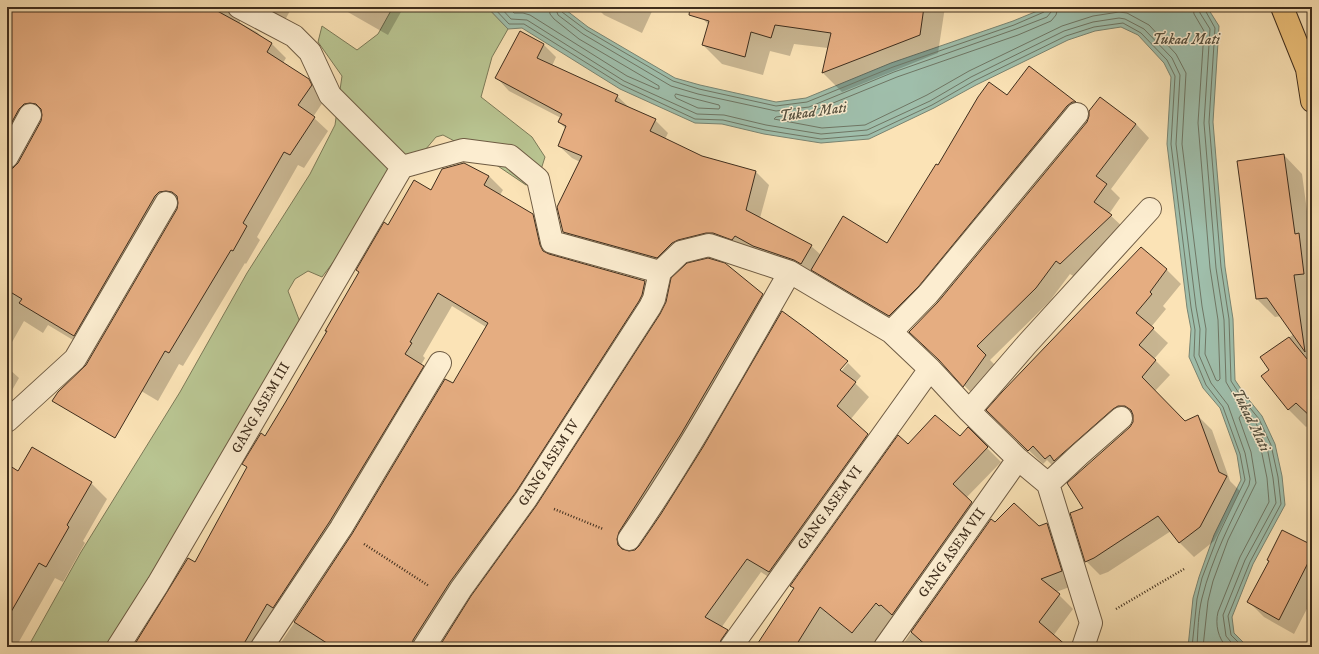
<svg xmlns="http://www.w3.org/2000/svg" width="1319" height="654" viewBox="0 0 1319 654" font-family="'IM FELL DW Pica',serif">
<rect width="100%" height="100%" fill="#fbe3b6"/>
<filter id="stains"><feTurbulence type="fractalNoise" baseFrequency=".005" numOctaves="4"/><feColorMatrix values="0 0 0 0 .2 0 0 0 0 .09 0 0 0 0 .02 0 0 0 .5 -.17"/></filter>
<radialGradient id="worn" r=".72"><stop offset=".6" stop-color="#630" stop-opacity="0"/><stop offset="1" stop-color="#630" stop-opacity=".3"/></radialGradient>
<path fill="#b9c592" stroke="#7c7a58" d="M393,7H487L508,29L492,57L481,97L532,137L545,157L538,179L526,185L483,156L443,135L436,137L356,232L322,277L308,271L295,279L288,291L300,322L109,647H28L81,552L180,392L247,273L310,174L335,125L342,76L318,42L322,26L357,50L378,34Z"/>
<path fill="#9fbeab" stroke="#798472" d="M487,7H562L588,27L675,78L700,85L776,102L806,98L891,63L1013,21L1047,7H1207L1219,26L1213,122L1225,267L1233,319L1235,380L1245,395L1262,416L1275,444L1282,476L1285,505L1253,564L1232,617L1234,633L1248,647H1188L1193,598L1199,577L1214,535L1241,480L1237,455L1220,408L1203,388L1189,357L1191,329L1187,308L1167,144L1171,77L1164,63L1138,35L1121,27L1095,31L1068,40L976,85L934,108L869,139L821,143L764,134L722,124L695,123L620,89L522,28L508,29Z"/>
<path fill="#0003" fill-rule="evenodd" d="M7,7H292L284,22L242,15L240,21V23L257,32L266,41L272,44L286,58L283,63L308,79L322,93L325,99L313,117L328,131L304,168L298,165L257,237L260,240L246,264L245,263L183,366L179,364L158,401L106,370L179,204L173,206L88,349L48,325L43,333L24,321L7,351ZM43,116L42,121L19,164L14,168L8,170L9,165L38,118Z
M339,7H396L401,12L388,35Z
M596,7H654L642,33L604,15Z
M705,7H945L938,53L842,92L823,73L828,48L794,44L790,56L770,51L763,75L722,64L703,45L709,25L702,18Z
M520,32L544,45L556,57L552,66L617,96L630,108L655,120L668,133L665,139L701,157L756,172L769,185L760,218L811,246L821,255L888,245L939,167L1007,96L1029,67L1075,103L1087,115L902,328L825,282L816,273L814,276L719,245L669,270L576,244L563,231L580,162L572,158L559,146L566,129L559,122L561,118L509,91L497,78Z
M1136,124L1149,138L1111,189L1120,198L1109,214L1125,229L1075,277L1070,274L1049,302L990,360L1000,370L978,400L945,365Z
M1284,155L1302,174L1312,248V422L1306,427L1288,409L1270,370L1261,357L1294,334L1281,316L1275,317L1257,299Z
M464,164L489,176L503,190L500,195L532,215L546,229L553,256L645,282L659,296L432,647H278L453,385L486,327L452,306L423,356L425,358L421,365L437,380L270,647H134L195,563L248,468L244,464L265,437L389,226Z
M1141,248L1167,270L1181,284L1163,306L1166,309L1151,327L1168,343L1154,359L1170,375L1155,391L1185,422L1198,416L1212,430L1230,481L1240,491L1214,541L1194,557L1180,543L1171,531L1108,572L1100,575L1086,561L1134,420L1127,422L1060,473L1047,460L1043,464L1002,424Z
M762,295L776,308L632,546L630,552L635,551L808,331L847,362L836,373L838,375L848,363L861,376L855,383L869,397L850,420L881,449L783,586L761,572L721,628L727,631L741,645L739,647H440Z
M7,367L19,378L7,399Z
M968,429L1001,462L966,498L985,516L893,647H756L908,446L960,437Z
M7,472H19L91,483L107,499L83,541L85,543L63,582L55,578L16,647H7Z
M991,520L995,524L1039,527L1047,524L1060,538L1075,585L1056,592L1073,609L1053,636L1066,647H901Z
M1312,546V599L1294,634L1264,617L1249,602Z"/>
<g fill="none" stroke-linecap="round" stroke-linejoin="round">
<path stroke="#6f7664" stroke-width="1" d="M493,7L509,24H524L622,85L695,119L723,120L765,130L821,139L868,135L932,105L974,81L1066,36L1094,27L1123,23L1141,33L1167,60L1175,76L1171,144L1191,307L1195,330L1194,356L1206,385L1223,407L1240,454L1245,480L1218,536L1202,578L1197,599L1192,647
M500,7L511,19L527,20L624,81L697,114L724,115L766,125L821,134L867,130L930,101L971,77L1064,31L1093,22L1119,18L1125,19L1144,29L1172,58L1180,75L1176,144L1196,307L1200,329L1199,355L1211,383L1228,405L1245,453L1250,479L1249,485C1231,521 1212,558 1202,598C1198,614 1198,631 1197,647
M508,7L514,13H523L530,15L627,76L657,89H659V86L579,39L554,19L550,14L549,7
M555,7L558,15L583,34L671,86L698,94L776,111L809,107L894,72L1016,29L1047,17L1051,12L1052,7
M560,7L562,12L586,30L673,81L699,89L776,106L807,102L893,67L1014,25L1044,12L1047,7
M1058,7L1056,15L1051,21L1018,35L897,77L811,112L776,117L774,119L822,128L865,125L927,95L969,71L1062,26L1093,16L1119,12L1127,13L1149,25L1176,54L1186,73L1182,144L1202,306L1206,329L1205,354L1216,380L1218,381L1220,379L1218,320L1210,268L1198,123L1204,31L1194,14L1193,7
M1199,7L1200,13L1210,29L1204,123L1216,268L1224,320L1226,382L1237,401L1255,421L1267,447L1273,478L1276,503L1245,560L1223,615L1226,636L1235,647
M1204,7L1205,10L1215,28L1209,122L1221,267L1229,319L1231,381L1242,398L1259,419L1271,445L1278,477L1281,504L1250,562L1228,616L1231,635L1243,647
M676,94L719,105L720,107L719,109L698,108L676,98L675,96Z
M1203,647L1208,601L1213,581L1228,540L1256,483L1251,452L1239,418L1241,415L1250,425L1261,449L1267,478L1269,502L1240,557L1218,612C1215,624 1218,639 1227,647"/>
</g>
<path fill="#e5ad81" stroke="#3f2e1d" d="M7,7H210L241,24L272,43L267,52L309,79L312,85L298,105L315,117L290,155L284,152L243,223L247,226L233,251L231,250L169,353L165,351L115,438L52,401L58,392L86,365L177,209L178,203L177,196L172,192L166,191L159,192L155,196L74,336L19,303L22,299L7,290V169L13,168L18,163L41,121L42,115L41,109L36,104L30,103L24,104L19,109L7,131Z
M690,7H924L920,35L822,73L831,33L775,25L771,38L751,32L745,57L702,45L709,21L689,15Z
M520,31L544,44L537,58L618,95L615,101L656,119L650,131L702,156L756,171L746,210L812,245L801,264L794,260L753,246L735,236L732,240L713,233H706L678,240L672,243L657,258L563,232L557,207L582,156L558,146L566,126L558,122L562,114L495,78Z
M1029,66L1076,102H1072L1067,106L919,286L889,316L811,270L843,216L887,243L936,164L938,165L978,97L989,82L1007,95Z
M1100,97L1136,124L1096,176L1107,184L1094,202L1112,215L1060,264L1056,261L1036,288L977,346L986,355L963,387L939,360L909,332L938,302L1087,122L1089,116V111Z
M1284,154L1295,234L1299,233L1304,274L1294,275L1305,352L1267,298L1256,299L1237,161Z
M464,163L489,176L484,185L533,214L540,245L543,251L549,254L645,281L642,295L639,301L516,492L450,582L413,640L412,647H333L294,622L352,534L445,379L453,383L488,323L438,293L410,342L412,343L405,354L424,366L330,521L273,608L267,604L242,647H133L188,558L195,562L247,467L242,464L261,433L265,436L285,403L327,331H325L359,272L356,270L384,222L388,225L414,180L431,190L442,169Z
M1141,247L1167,269L1150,292L1152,294L1136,313L1154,328L1139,345L1156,360L1142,377L1185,421L1198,415L1219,472L1227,476L1200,527L1179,543L1158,516L1094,558L1085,562L1070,513L1083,508L1067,483L1130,427L1133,422V415L1131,410L1125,406H1118L1113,409L1054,461L1050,455L1045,459L1033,446L1028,451L986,410L1002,392Z
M708,258L725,263L763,294L681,434L619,532L617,539L618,545L622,549L629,551L635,550L639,546L661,514L703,447L782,311L808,330L848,361L840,370L856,382L837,406L868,434L769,572L747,559L705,617L728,630L721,640L719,647H439L471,596L536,506L660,314L666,302L671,278L687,263Z
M1289,337L1312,365V418L1296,403L1288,410L1261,376L1269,370L1260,357Z
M935,415L960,436L968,427L988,447L953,484L972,502L892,615L881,605L879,606L876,603L852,633L820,607L795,647H746L749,643L756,646L794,588L790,586L898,435L908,444Z
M32,447L92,482L67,525L69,527L46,567L39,563L7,619V464L18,471Z
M1014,503L1039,526L1047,523L1062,571L1041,579L1060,594L1039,622L1068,647H928L911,632L991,519L995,522Z
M1282,530L1312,545V555L1279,620L1247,602L1269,561L1267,560Z"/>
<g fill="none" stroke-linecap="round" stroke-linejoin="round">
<defs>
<path id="street" d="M239,7L294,36L310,52L330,95L402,167L463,150L510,156L538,179L552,242L660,272L681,252L709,245L790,272L891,332L930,369L969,411L1018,459L1048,484L1091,623L1083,647
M7,157L30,115
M891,332L928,294L1077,114
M969,411L1027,344L1150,209
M7,421L75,359L166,203
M1048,484L1080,454L1121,418
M629,539C688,454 738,362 790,272
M118,647L158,584L402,167
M262,647L341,528L440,363
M424,647L461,589L526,499L650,307L654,299L660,272
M731,647L930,369
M885,647L1018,459"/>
<path id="highway" d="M1282,7L1307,69L1312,101"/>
</defs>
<use href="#street" stroke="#6e5b43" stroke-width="24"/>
<use href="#highway" stroke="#3f2e1d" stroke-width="24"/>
<path stroke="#3f2e1d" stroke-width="2.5" stroke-dasharray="1 2" stroke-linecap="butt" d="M554,509L603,529
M364,544L429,586
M1116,609L1184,569"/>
<use href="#street" stroke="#fcedd0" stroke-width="22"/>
<use href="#highway" stroke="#eec27b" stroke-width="22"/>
</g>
<g text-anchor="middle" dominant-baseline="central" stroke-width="3" stroke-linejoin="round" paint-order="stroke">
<g font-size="14" fill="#3f2e1d" stroke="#fcedd0">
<text transform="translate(261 408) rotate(-60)">GANG ASEM III</text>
<text transform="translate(549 463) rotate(-57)">GANG ASEM IV</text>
<text transform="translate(830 508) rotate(-54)">GANG ASEM VI</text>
<text transform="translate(952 553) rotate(-55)">GANG ASEM VII</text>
</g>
<g font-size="15" font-style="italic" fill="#575240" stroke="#fcedd0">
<text x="1186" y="39">Tukad Mati</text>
<text transform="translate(813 112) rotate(-8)">Tukad Mati</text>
<text transform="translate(1251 420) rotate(64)">Tukad Mati</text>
</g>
</g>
<rect width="1319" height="654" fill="none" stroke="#fbe3b6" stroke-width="24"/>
<rect x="8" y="8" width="1303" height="638" fill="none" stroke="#3f2e1d" stroke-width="2"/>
<rect x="12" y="12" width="1295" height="630" fill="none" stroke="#3f2e1d"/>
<rect width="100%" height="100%" filter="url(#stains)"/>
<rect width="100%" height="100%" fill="url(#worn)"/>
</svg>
